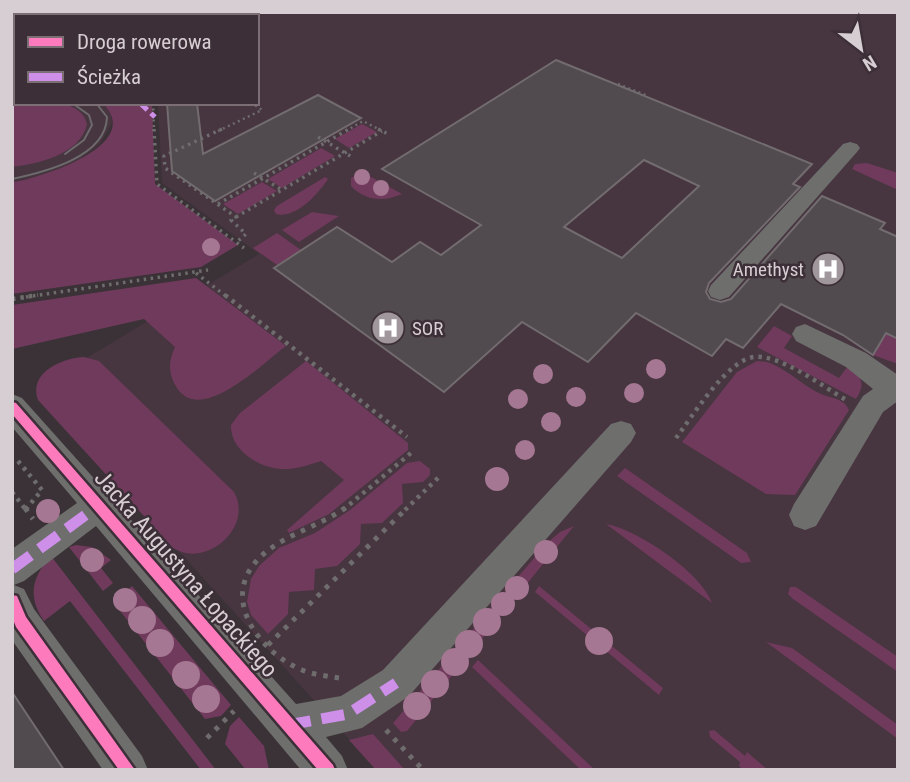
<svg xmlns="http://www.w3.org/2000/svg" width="910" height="782" viewBox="0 0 910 782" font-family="'Roboto Condensed',sans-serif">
<rect width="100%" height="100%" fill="#3a3236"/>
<path fill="#473540" d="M276,12H898V770H377L50,409L35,389L259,254L162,183L158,103H257V16H249Z
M12,57L16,59V103H102L111,114L112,123L100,144L78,161L45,175L12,182Z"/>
<path fill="#703a5c" d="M16,80V103C38,103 80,96 87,124C81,154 38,164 12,167V81Z
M102,103H152L155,184L238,245L201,267L12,294V182C39,179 147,144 102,103Z
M362,124L377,132L349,148L335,139Z
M321,148L335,156L282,188L268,179Z
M867,163L898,173V190L852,169L855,164Z
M362,172L402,194C384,202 365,201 351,186V178Z
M325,177L328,179C318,194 296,219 276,214L274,210L277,206Z
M262,182L277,191L238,214L223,204Z
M312,212L339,216L299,242L282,230Z
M277,233L301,250L277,265L253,248Z
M196,278L286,346C262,364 201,425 177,388C168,374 168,362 175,347L144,319L12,349V305Z
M774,326L792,336L784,348L839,378L848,366C862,378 866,383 856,399L757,347Z
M886,333L898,339V364L873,355Z
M84,357L99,361L234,492C254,527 206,569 173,548L38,400C28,372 63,358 84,357Z
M306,361L408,443V450L329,514L289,533L287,530L344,480L321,461C308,465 295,470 282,469C259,468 230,450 231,425L240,413Z
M757,361C782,361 802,388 826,396C836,399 845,400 849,410L795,495L766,494L682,442L737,372Z
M420,461L430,469V475L423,482L402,484L403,503L382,523L361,524L360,544L337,566L315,569L314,590L289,592L288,614L268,634L251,615L247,602L251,579L259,566L279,548L315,533L350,510L407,463Z
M625,468L747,553L751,562L741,563L617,476Z
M606,524C638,530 701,572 712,603Z
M574,526L407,731L401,732L393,723L547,543L560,532Z
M76,545L92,547L111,560L101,568L113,583L103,591L69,547Z
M51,556L216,770H201L70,601L44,621C27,596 32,577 51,556Z
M132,586L231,705L221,716L205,719L113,602Z
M539,586L663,688L659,695L535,592Z
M790,587H796L898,657V672L793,599L788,594Z
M766,642L792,648L898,725V739Z
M478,660L595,770H581L472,667Z
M239,717L264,746L269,770H246L225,744L230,726Z
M714,730L745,756L747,752L768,770H743L739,766L740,762L710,737L709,731Z
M373,734L405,770H376L349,740Z"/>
<path fill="#514a4e" stroke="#726c6f" stroke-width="2" fill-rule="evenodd" d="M556,60L812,164L793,184L800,187L709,283L706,292L710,299L721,302L731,299L822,196L885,223L880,229L898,237V339L886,333L873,355L843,335L781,304L743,348L726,339L712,356L636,313L588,362L522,322L444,392L274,268L337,227L392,262L420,242L441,255L481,225L382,169ZM644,160L699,186L622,258L564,227Z
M318,95L361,118L215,201L172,171L167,103H197L203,154Z
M12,692L64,770H12Z"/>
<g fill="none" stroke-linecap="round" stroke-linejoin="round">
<path stroke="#6e6c6d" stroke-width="2.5" stroke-dasharray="2 3.5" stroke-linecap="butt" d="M618,84L648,96
M153,103L154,131
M218,131L262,110L252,103
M346,131L363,121L382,131"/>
<path stroke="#6e6c6d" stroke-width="3.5" stroke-dasharray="2.5 4.5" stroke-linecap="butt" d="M154,129L157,184L244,248
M222,129L164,156L165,168L236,217L231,220L246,234L237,242
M378,129L390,135
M318,137L352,157
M254,173L282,190
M218,204L349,129
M236,217L382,131
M196,273L227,297
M26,297L208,270"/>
<path stroke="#6e6c6d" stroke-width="4.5" stroke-dasharray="3.5 5" stroke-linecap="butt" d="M225,295L407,437
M12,299L38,295
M676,438C692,417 727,360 754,357C780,354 824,387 846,400
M18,461L42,490L26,509
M12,492L26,510
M343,510L411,453
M405,510L440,476"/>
<path stroke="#6e6c6d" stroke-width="5" stroke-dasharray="4.5 7" stroke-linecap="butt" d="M25,508L33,519
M268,645L407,508
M339,678C327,676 314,675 302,670C263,654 222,604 254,564C275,537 317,528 345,508
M386,730L423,770
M207,738L234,711"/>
<path fill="#6e6e6d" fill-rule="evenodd" d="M120,12H152L148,16H116Z
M16,23V35L12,36V24Z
M850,142L857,144L860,148L857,152L729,297L720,300L711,297L708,291L711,285L843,144Z
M805,324L866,353L898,375V401L883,412L816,526L805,530L794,526L789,515L794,504L863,396L873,389L846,367L796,341L792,334L796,327Z
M12,394L22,398L296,704L341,696L383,670L611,424L621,421L631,424L636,433L631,442L409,696L362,728L326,737L342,756L348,770H301L96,526L24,581L14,585L24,589L34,609L142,756L148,770H103L12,640V549L77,503L12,427Z"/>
<path stroke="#6d6a6c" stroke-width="2" d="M12,61L16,64
M65,154L84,140L92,125L89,115L72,103
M12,179C45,172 106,157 107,117L96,103"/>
<path stroke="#ce8fe9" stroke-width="5" stroke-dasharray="10 5" stroke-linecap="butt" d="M50,16L51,12
M206,16L232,12
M140,103L155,117"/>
<path stroke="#ce8fe9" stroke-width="9" stroke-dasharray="18 9" stroke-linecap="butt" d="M93,510L98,506"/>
<path stroke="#ce8fe9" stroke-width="11" stroke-dasharray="23 11" stroke-linecap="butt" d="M12,569L95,508
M288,725L348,714L396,683"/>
<defs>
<path id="cycleway" d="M12,402L16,403L333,765L335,770H318L12,414Z
M12,595L17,596L26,617L135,770H119L16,627L12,617Z"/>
</defs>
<use href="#cycleway" stroke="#3d2f37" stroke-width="5"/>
<use href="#cycleway" fill="#fd7abc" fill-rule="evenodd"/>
</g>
<g fill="#a57792">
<circle cx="362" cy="177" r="8"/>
<circle cx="381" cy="188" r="8"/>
<circle cx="211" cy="247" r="9"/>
<circle cx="656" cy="369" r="10"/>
<circle cx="543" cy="374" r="10"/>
<circle cx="634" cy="393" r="10"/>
<circle cx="576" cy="397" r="10"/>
<circle cx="518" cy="399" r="10"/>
<circle cx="551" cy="422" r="10"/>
<circle cx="525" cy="450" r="10"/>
<circle cx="497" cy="479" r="12"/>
<circle cx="48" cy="511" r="12"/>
<circle cx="546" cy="552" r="12"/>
<circle cx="92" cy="560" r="12"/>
<circle cx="517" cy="588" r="12"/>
<circle cx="125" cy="600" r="12"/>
<circle cx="503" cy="604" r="12"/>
<circle cx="142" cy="620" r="14"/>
<circle cx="487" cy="622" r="14"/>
<circle cx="599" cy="641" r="14"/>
<circle cx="160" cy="643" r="14"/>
<circle cx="469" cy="644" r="14"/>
<circle cx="455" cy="662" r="14"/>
<circle cx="186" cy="675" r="14"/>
<circle cx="435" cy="684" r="14"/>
<circle cx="206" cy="699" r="14"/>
<circle cx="417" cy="706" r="14"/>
</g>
<defs>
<symbol id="hospital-disc" viewBox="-11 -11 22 22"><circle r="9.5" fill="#a0979c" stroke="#3d2f37"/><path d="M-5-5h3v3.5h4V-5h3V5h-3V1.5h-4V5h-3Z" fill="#fff"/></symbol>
</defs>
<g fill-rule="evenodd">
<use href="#hospital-disc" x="809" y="250" width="38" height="38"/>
<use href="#hospital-disc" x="369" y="309" width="38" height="38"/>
</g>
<g text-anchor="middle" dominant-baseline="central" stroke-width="5" stroke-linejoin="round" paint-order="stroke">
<g font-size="19" fill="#d7ced3" stroke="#3d2f37" text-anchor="end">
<text x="804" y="269">Amethyst</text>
<text x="412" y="328" text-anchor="start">SOR</text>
</g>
<g font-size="23" fill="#d7ced3" stroke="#3d2f37">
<text transform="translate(186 574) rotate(49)">Jacka Augustyna Łopackiego</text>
</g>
</g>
<rect width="910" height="782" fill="none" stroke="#d7ced3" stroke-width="28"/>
<rect x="14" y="14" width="245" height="91" fill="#3d2f37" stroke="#7b6f75" stroke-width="2"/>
<rect x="28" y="37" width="35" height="10" fill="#fd7abc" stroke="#7b6f75" stroke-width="2"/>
<text x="77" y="49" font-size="21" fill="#d7ced3">Droga rowerowa</text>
<rect x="28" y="72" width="35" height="10" fill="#ce8fe9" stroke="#7b6f75" stroke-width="2"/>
<text x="77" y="84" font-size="21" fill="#d7ced3">Ścieżka</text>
<g transform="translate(861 49) rotate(149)" stroke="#3d2f37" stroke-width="5" paint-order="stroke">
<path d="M0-5L12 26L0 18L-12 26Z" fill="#d7ced3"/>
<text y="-10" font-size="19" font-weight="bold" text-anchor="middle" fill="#d7ced3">N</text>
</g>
</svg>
